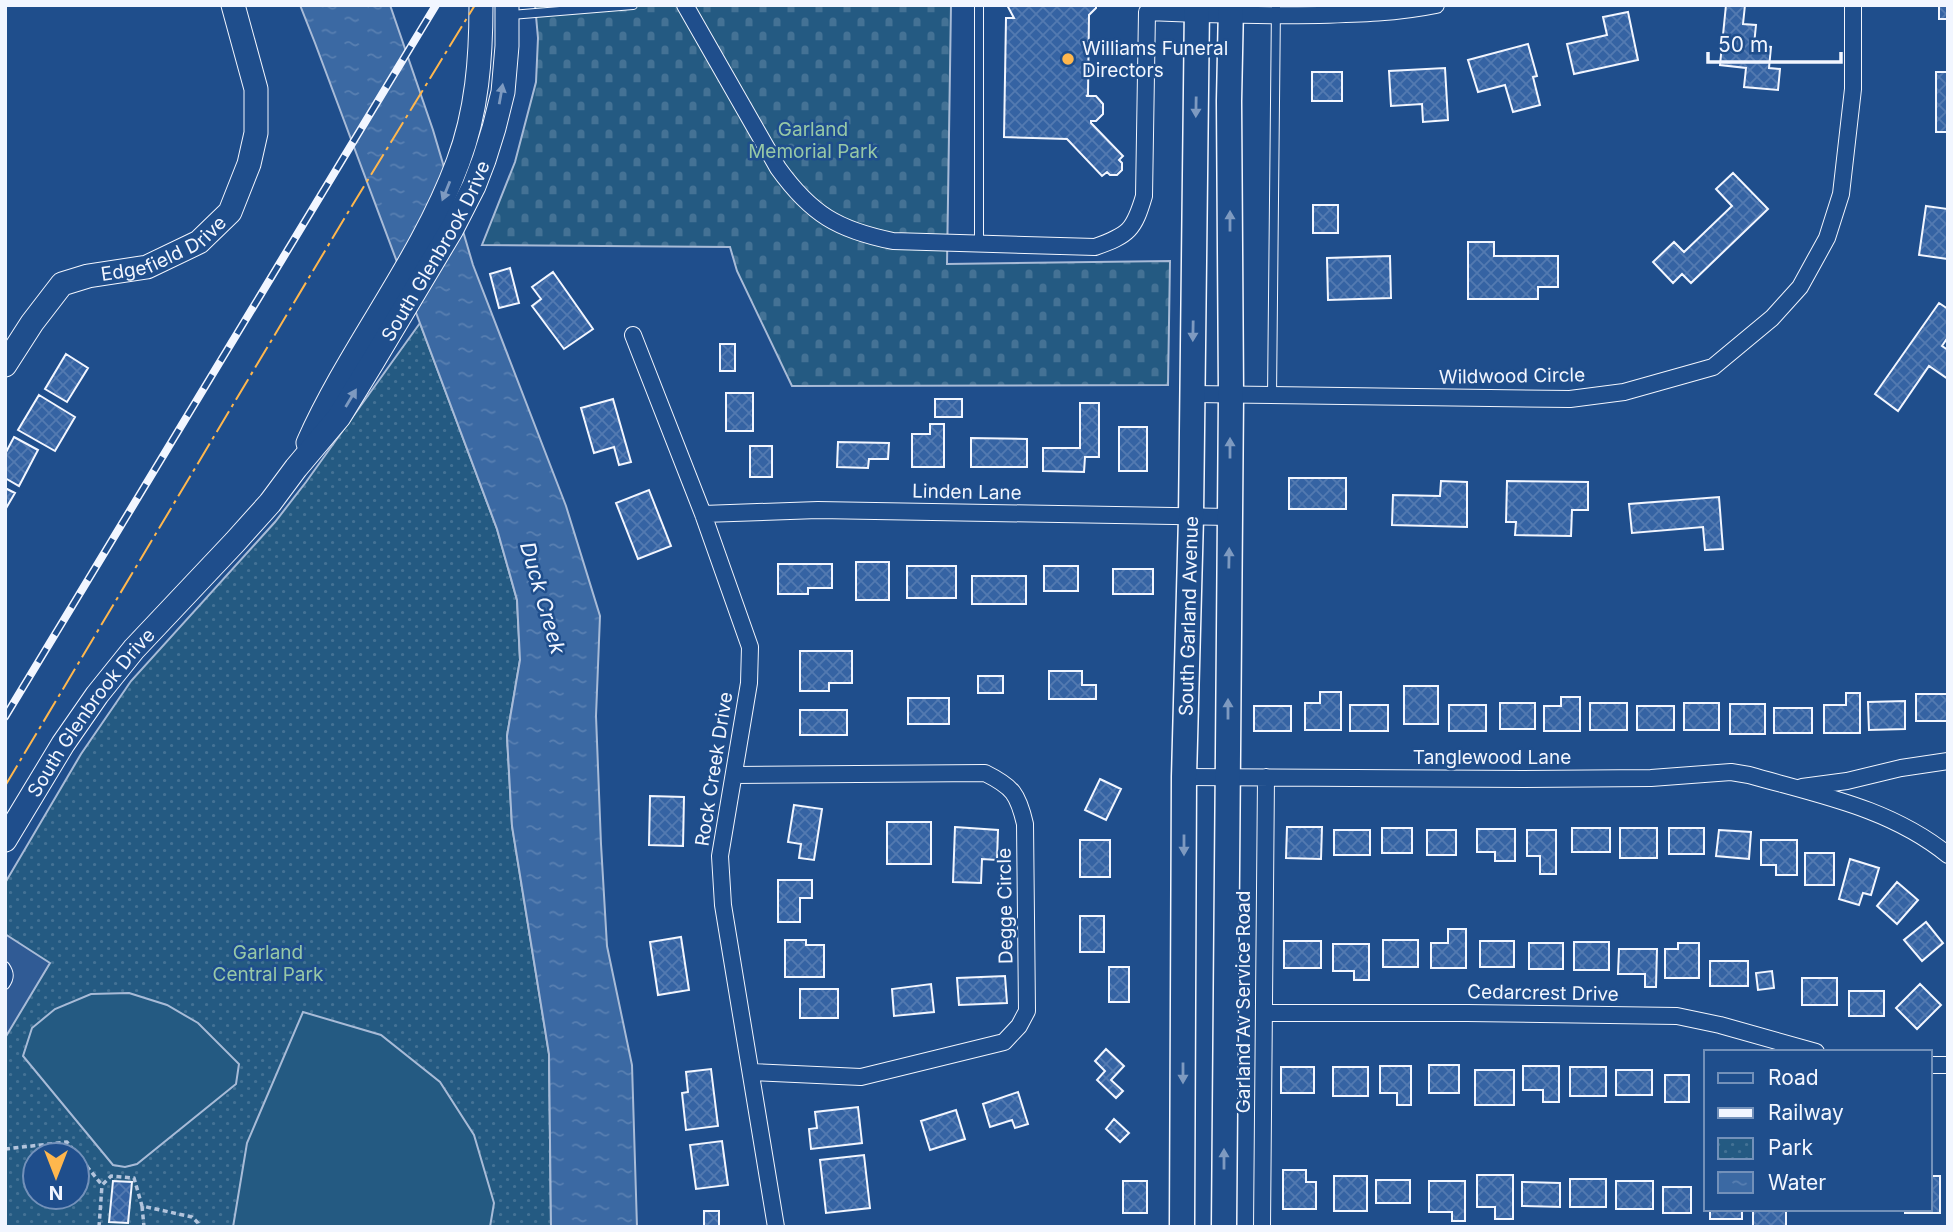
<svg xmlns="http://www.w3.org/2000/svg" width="1953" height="1232" viewBox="0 0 1953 1232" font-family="Inter,sans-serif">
<defs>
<pattern id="cemetery-stones" width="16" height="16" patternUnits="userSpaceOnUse" patternTransform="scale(1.75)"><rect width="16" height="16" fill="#245a82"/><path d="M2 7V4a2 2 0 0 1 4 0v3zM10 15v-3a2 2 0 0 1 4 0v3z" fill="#447295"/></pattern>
<pattern id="park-dots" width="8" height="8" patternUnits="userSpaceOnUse" patternTransform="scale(1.75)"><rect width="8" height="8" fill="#245a82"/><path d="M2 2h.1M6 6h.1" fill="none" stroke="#447295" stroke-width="1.8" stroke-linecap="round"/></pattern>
<pattern id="water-ripples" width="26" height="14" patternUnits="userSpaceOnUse" patternTransform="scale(1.75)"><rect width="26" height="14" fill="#3b69a3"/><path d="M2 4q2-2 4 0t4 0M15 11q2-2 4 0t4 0" fill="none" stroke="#587fb1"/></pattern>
<pattern id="building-cross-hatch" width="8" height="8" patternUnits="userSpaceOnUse" patternTransform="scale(1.75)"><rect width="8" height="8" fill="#3563a3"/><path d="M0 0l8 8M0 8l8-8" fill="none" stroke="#537ab1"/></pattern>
</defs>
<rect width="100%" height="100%" fill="#1f4e8c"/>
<path fill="url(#cemetery-stones)" stroke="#a8bbd7" stroke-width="2" d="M535,5H951L947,264L1170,261L1168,385L792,386L737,271L730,247L482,245L515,162L536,82L538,38Z"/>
<path fill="url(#park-dots)" stroke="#a8bbd7" stroke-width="2" fill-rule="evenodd" d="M420,323L497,529L517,600L520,660L507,736L512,826L549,1054L551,1227H5V883L81,754L131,681L275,522L306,482ZM35,1155H77V1197H35Z"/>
<path fill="#245a82" stroke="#a8bbd7" stroke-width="2" d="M129,993L167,1005L198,1023L239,1064L236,1084L137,1164L125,1167L113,1165L23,1056L32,1028L55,1009L91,994Z
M303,1012L381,1035L440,1082L474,1135L494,1203L490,1227H233L247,1143Z"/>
<path fill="#305b95" stroke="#a8bbd7" stroke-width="2" d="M5,934L50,963L5,1038Z"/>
<path fill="url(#water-ripples)" stroke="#a8bbd7" stroke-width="2" d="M300,5H390L433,130L473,265L566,506L600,616L596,716L601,844L607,946L632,1065L637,1227H551L549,1054L512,826L507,736L520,660L517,600L497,529L315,43Z"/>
<path fill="url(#building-cross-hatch)" stroke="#f2f6ff" stroke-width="2" d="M1007,5H1096V8L1089,15L1088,95L1086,96H1096L1103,104V114L1096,121H1091V123L1123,156L1119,160L1122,163V170L1117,175H1110L1107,172L1102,176L1067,139L1004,137L1006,18H1014Z
M1726,5H1745L1743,24L1756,25L1754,45L1771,47L1769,68L1780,69L1778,90L1744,87L1746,68L1720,65Z
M1939,5H1948V19H1939Z
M1628,12L1638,60L1574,74L1567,44L1607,35L1603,17Z
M1528,44L1537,76L1533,77L1540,105L1513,112L1505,85L1478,92L1468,60Z
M1445,68L1448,120L1423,122L1422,104L1391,106L1389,71Z
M1312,72H1342V101H1312Z
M1936,72H1948V132H1936Z
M1733,173L1768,209L1691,283L1682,274L1673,283L1653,262L1674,242L1684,252L1732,206L1716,189Z
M1313,205H1338V233H1313Z
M1926,206L1948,209V259L1919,255Z
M1468,242H1494V256H1558V287H1538V299H1468Z
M1390,256L1391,298L1328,300L1327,258Z
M510,268L519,303L499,308L490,274Z
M553,272L593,329L564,349L532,306L541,299L532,287Z
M1939,303L1948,309V337L1942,346L1948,350V379L1929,366L1898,411L1875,394Z
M720,344H735V371H720Z
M66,354L88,368L67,402L45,389Z
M726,393H753V431H726Z
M39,395L75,417L55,451L18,430Z
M613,399L631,462L619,465L614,447L594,453L581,408Z
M935,399H962V417H935Z
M1080,403H1099V457H1085L1084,472L1043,471V448H1080Z
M930,424H944V467H912V434H930Z
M1119,427H1147V471H1119Z
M14,437L38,450L19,486L5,478V454Z
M971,438L1027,439V467H971Z
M838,442L889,443L888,459H869L868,468L837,467Z
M750,446H772V477H750Z
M1289,478H1346V509H1289Z
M1441,481L1467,482V527L1392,525L1393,495L1440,496Z
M1507,481L1588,482V510H1572L1571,536L1515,535L1516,522H1506Z
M5,488L15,493L5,510Z
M649,490L671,546L638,559L616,503Z
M1719,497L1723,549L1705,550L1703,527L1632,533L1629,504Z
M856,562H889V600H856Z
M778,564H832V588H808V594H778Z
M907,566H956V598H907Z
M1044,566H1078V591H1044Z
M1113,569H1153V594H1113Z
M972,576H1026V604H972Z
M800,651H852V683H829V691H800Z
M1049,671H1082V685H1096V699H1049Z
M978,676H1003V693H978Z
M1404,686H1438V724H1404Z
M1320,692H1341V730H1305V703H1320Z
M1846,693H1860V733H1824V705H1846Z
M1916,694H1948V721H1916Z
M1561,697H1580V731H1544V706H1561Z
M908,698H949V724H908Z
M1905,701V729L1869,730L1868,702Z
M1500,703H1535V729H1500Z
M1590,703H1627V730H1590Z
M1684,703H1719V730H1684Z
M1730,704H1765V734H1730Z
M1350,705H1388V731H1350Z
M1449,705H1486V731H1449Z
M1254,706H1291V731H1254Z
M1637,706H1674V730H1637Z
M1774,708H1812V733H1774Z
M800,710H847V735H800Z
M1100,779L1121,789L1106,820L1085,810Z
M650,796L684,797L683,846L649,845Z
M794,805L822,809L814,860L799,858L801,844L788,842Z
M887,822H931V864H887Z
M955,827L998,830L997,860L982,859L981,883L953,882Z
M1287,827H1322L1321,859L1286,858Z
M1382,828H1412V853H1382Z
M1572,828H1610V852H1572Z
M1620,828H1657V858H1620Z
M1669,828H1704V854H1669Z
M1477,829H1515V861H1495V852H1477Z
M1334,830H1370V855H1334Z
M1427,830H1456V855H1427Z
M1527,830H1556V874H1540V856H1527Z
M1719,830L1751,832L1749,859L1716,856Z
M1080,840H1110V877H1080Z
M1761,840H1797V875H1776V865H1761Z
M1805,853H1834V885H1805Z
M1850,859L1879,868L1871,895L1863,893L1859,905L1839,899Z
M778,880H812V898H800V922H778Z
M1897,882L1918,900L1897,924L1877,906Z
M1080,916H1104V952H1080Z
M1926,922L1943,943L1922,961L1904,940Z
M1448,929H1466V968H1431V943H1448Z
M681,937L689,990L658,995L650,942Z
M785,940H806V945H824V977H785Z
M1383,940H1418V967H1383Z
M1284,941H1321V968H1284Z
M1480,941H1514V967H1480Z
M1574,942H1609V970H1574Z
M1529,943H1563V969H1529Z
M1678,943H1699V978H1665V949H1678Z
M1333,944H1369V980H1354V971H1333Z
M1619,949H1657L1656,987H1645V974H1618Z
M1710,961H1748V986H1710Z
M1109,967H1129V1002H1109Z
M1772,971L1774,988L1758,990L1756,973Z
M1005,976L1007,1003L959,1005L957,978Z
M1802,978H1837V1005H1802Z
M931,984L934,1012L894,1016L892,989Z
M1920,984L1941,1005L1917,1029L1896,1008Z
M800,989H838V1018H800Z
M1849,991H1884V1016H1849Z
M1106,1049L1124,1066L1111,1080L1123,1091L1116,1098L1097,1080L1105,1071L1095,1061Z
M1429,1065H1459V1093H1429Z
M1380,1066H1411V1105H1397V1093H1380Z
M1523,1066H1559V1102H1543V1090H1523Z
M1281,1067H1314V1093H1281Z
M1333,1067H1368V1096H1333Z
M1570,1067H1606V1096H1570Z
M711,1069L718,1126L686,1130L682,1093L688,1092L686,1072Z
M1475,1070H1514V1105H1475Z
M1616,1070H1652V1095H1616Z
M1665,1075H1689V1102H1665Z
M1018,1092L1028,1124L1015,1128L1012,1120L990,1127L983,1104Z
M858,1107L862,1143L811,1149L809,1129L817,1128L815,1112Z
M956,1110L965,1139L930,1150L921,1121Z
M1114,1119L1129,1133L1120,1142L1106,1129Z
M722,1141L728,1185L696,1189L690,1145Z
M864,1155L870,1208L826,1213L820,1160Z
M1283,1170H1306V1182H1316V1209H1283Z
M1477,1175H1513V1219H1495V1207H1477Z
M1334,1176H1367V1211H1334Z
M1930,1176H1940V1213H1905V1209H1930Z
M1570,1179H1606V1207H1570Z
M1376,1180H1410V1203H1376Z
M113,1181L132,1182L128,1223L109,1222Z
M1123,1181H1147V1213H1123Z
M1429,1181H1465V1221H1452V1212H1429Z
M1616,1181H1653V1209H1616Z
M1522,1182L1560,1183V1207L1522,1206Z
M1663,1187H1691V1213H1663Z
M1710,1209H1742V1219H1710Z
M1753,1209H1786V1227H1753Z
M704,1211H719V1227H704Z"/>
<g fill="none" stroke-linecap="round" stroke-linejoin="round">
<defs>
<path id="lane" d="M511,15L633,5
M979,244V5
M1272,396L1276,5
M5,966C10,973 10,978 5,985"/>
<path id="street" d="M685,5L778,168C811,214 838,230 893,241L1095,247C1129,235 1134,230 1144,196L1147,12C1205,15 1262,16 1319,15C1359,14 1397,13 1436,5
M633,335L703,514L750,647L749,683L720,856L723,905L776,1227
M1192,394L1570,399L1624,392L1713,367L1772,318L1800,287L1827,238L1841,194L1853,89V5
M703,514L818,510L1230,517
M734,775L985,773C1013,787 1018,794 1025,824L1027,1011L1019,1026L1004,1042L861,1077L751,1072
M1184,777L1523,779L1651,778L1731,772L1749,775C1819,795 1890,808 1948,855
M1802,787L1847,781L1901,768L1948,761
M1264,1013H1467L1677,1016L1720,1025L1816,1052
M1930,1065H1948
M1262,1227L1266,777"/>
<g id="secondary">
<path id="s1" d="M5,365L32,323L62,284L88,276L147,267L199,242L230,212L249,164L256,133V89L233,5"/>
<path d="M308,443C351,346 421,262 458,162C477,112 481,58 481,5"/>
<path id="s2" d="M5,840L63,744L97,695L134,649L235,542L270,503L296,468L339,417L372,363L452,229L474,186L484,160L494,128L503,92L507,46V5"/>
</g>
<g id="primary">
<path id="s3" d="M1182,1227L1184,777L1191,517L1197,5"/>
<path d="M1224,1227L1231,395L1229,101L1231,5"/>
</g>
</defs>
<use href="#lane" stroke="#f2f6ff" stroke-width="10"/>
<use href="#street" stroke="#f2f6ff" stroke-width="18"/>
<use href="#secondary" stroke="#f2f6ff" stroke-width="25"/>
<use href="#primary" stroke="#f2f6ff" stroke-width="27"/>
<path stroke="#b3c4dc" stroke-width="3.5" stroke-dasharray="5 3.5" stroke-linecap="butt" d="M5,1149L67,1142L102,1185L111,1176L134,1178L142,1206L192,1217L198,1223L199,1227
M142,1206L144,1227
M99,1227L102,1185"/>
<use href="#lane" stroke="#1f4e8c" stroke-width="8"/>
<use href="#street" stroke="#1f4e8c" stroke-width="16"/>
<use href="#secondary" stroke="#1f4e8c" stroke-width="23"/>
<use href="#primary" stroke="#1f4e8c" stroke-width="24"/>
<defs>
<path id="rail" d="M5,717L436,5"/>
</defs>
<use href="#rail" stroke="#f2f6ff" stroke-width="8"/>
<use href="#rail" stroke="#1f4e8c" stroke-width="5" stroke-dasharray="16" stroke-linecap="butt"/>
<path stroke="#ffb74d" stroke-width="2" stroke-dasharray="24 5 3.5 5" stroke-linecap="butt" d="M5,786L347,214L475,5"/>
</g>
<defs><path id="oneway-solid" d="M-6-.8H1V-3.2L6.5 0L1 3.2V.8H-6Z" transform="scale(1.75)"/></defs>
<g fill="#7e9ac0">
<use href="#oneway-solid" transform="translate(501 94) rotate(-80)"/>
<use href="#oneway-solid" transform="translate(1196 107) rotate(91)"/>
<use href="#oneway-solid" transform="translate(446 191) rotate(112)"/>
<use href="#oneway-solid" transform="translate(1230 221) rotate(-90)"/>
<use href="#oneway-solid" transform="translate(1193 331) rotate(91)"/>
<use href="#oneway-solid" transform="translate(351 398) rotate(-59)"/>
<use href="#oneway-solid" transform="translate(1230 448) rotate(-90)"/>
<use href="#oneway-solid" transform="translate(1229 558) rotate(-89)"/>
<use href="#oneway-solid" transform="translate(1228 709) rotate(-90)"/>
<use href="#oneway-solid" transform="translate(1184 845) rotate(90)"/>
<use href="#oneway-solid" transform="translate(1183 1073) rotate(90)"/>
<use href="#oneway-solid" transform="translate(1224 1159) rotate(-90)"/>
</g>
<circle fill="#ffb74d" stroke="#1f4e8c" stroke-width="2.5" cx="1068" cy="59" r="7"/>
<g text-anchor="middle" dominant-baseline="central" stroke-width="5" stroke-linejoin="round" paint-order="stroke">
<g font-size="19" fill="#f2f6ff" stroke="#1f4e8c" text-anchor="start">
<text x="1082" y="48">Williams Funeral<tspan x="1082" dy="22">Directors</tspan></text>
</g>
<g font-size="19" fill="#97c8a6" stroke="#1f4e8c">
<text x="813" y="129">Garland<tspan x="813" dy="22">Memorial Park</tspan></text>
<text x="268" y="952">Garland<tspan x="268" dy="22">Central Park</tspan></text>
</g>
<g font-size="19" fill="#f2f6ff" stroke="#1f4e8c">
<text stroke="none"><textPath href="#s1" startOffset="208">Edgefield Drive</textPath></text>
<text stroke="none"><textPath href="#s2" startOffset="733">South Glenbrook Drive</textPath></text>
<text transform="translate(1512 376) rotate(-1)">Wildwood Circle</text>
<text transform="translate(967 492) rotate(1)">Linden Lane</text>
<text stroke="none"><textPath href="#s3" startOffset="611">South Garland Avenue</textPath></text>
<text stroke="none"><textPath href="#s2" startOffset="154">South Glenbrook Drive</textPath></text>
<text x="1492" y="757">Tanglewood Lane</text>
<text transform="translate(714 769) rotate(-81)">Rock Creek Drive</text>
<text transform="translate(1005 906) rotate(-91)">Degge Circle</text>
<text transform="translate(1543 993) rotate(1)">Cedarcrest Drive</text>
<text transform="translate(1243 1002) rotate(-90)">Garland Av Service Road</text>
</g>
<g font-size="21" font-style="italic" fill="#f2f6ff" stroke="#1f4e8c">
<text transform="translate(543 598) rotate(74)">Duck Creek</text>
</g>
</g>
<rect width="1953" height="1232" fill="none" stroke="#f2f6ff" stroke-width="14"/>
<rect x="1704" y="1050" width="228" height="161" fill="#1f4e8c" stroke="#7391ba" stroke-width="2"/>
<rect x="1718" y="1073" width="35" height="10" fill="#1f4e8c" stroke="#7391ba" stroke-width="2"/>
<text x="1768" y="1085" font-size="21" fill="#f2f6ff">Road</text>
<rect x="1718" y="1108" width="35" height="10" fill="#f2f6ff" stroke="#7391ba" stroke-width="2"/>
<text x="1768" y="1120" font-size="21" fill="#f2f6ff">Railway</text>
<rect x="1718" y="1138" width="35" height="21" fill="url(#park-dots)" stroke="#7391ba" stroke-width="2"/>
<text x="1768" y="1155" font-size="21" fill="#f2f6ff">Park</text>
<rect x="1718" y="1172" width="35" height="21" fill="url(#water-ripples)" stroke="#7391ba" stroke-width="2"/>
<text x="1768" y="1190" font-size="21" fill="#f2f6ff">Water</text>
<g transform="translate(56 1176) rotate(180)"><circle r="33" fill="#1f4e8c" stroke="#7391ba" stroke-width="2"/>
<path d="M0-5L12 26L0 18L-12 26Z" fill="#ffb74d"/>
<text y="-10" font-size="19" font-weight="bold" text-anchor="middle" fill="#f2f6ff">N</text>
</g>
<path d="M1708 52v10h133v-10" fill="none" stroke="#f2f6ff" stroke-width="3.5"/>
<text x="1718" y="52" font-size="21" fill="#f2f6ff" stroke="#1f4e8c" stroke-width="5" paint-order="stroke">50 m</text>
</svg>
